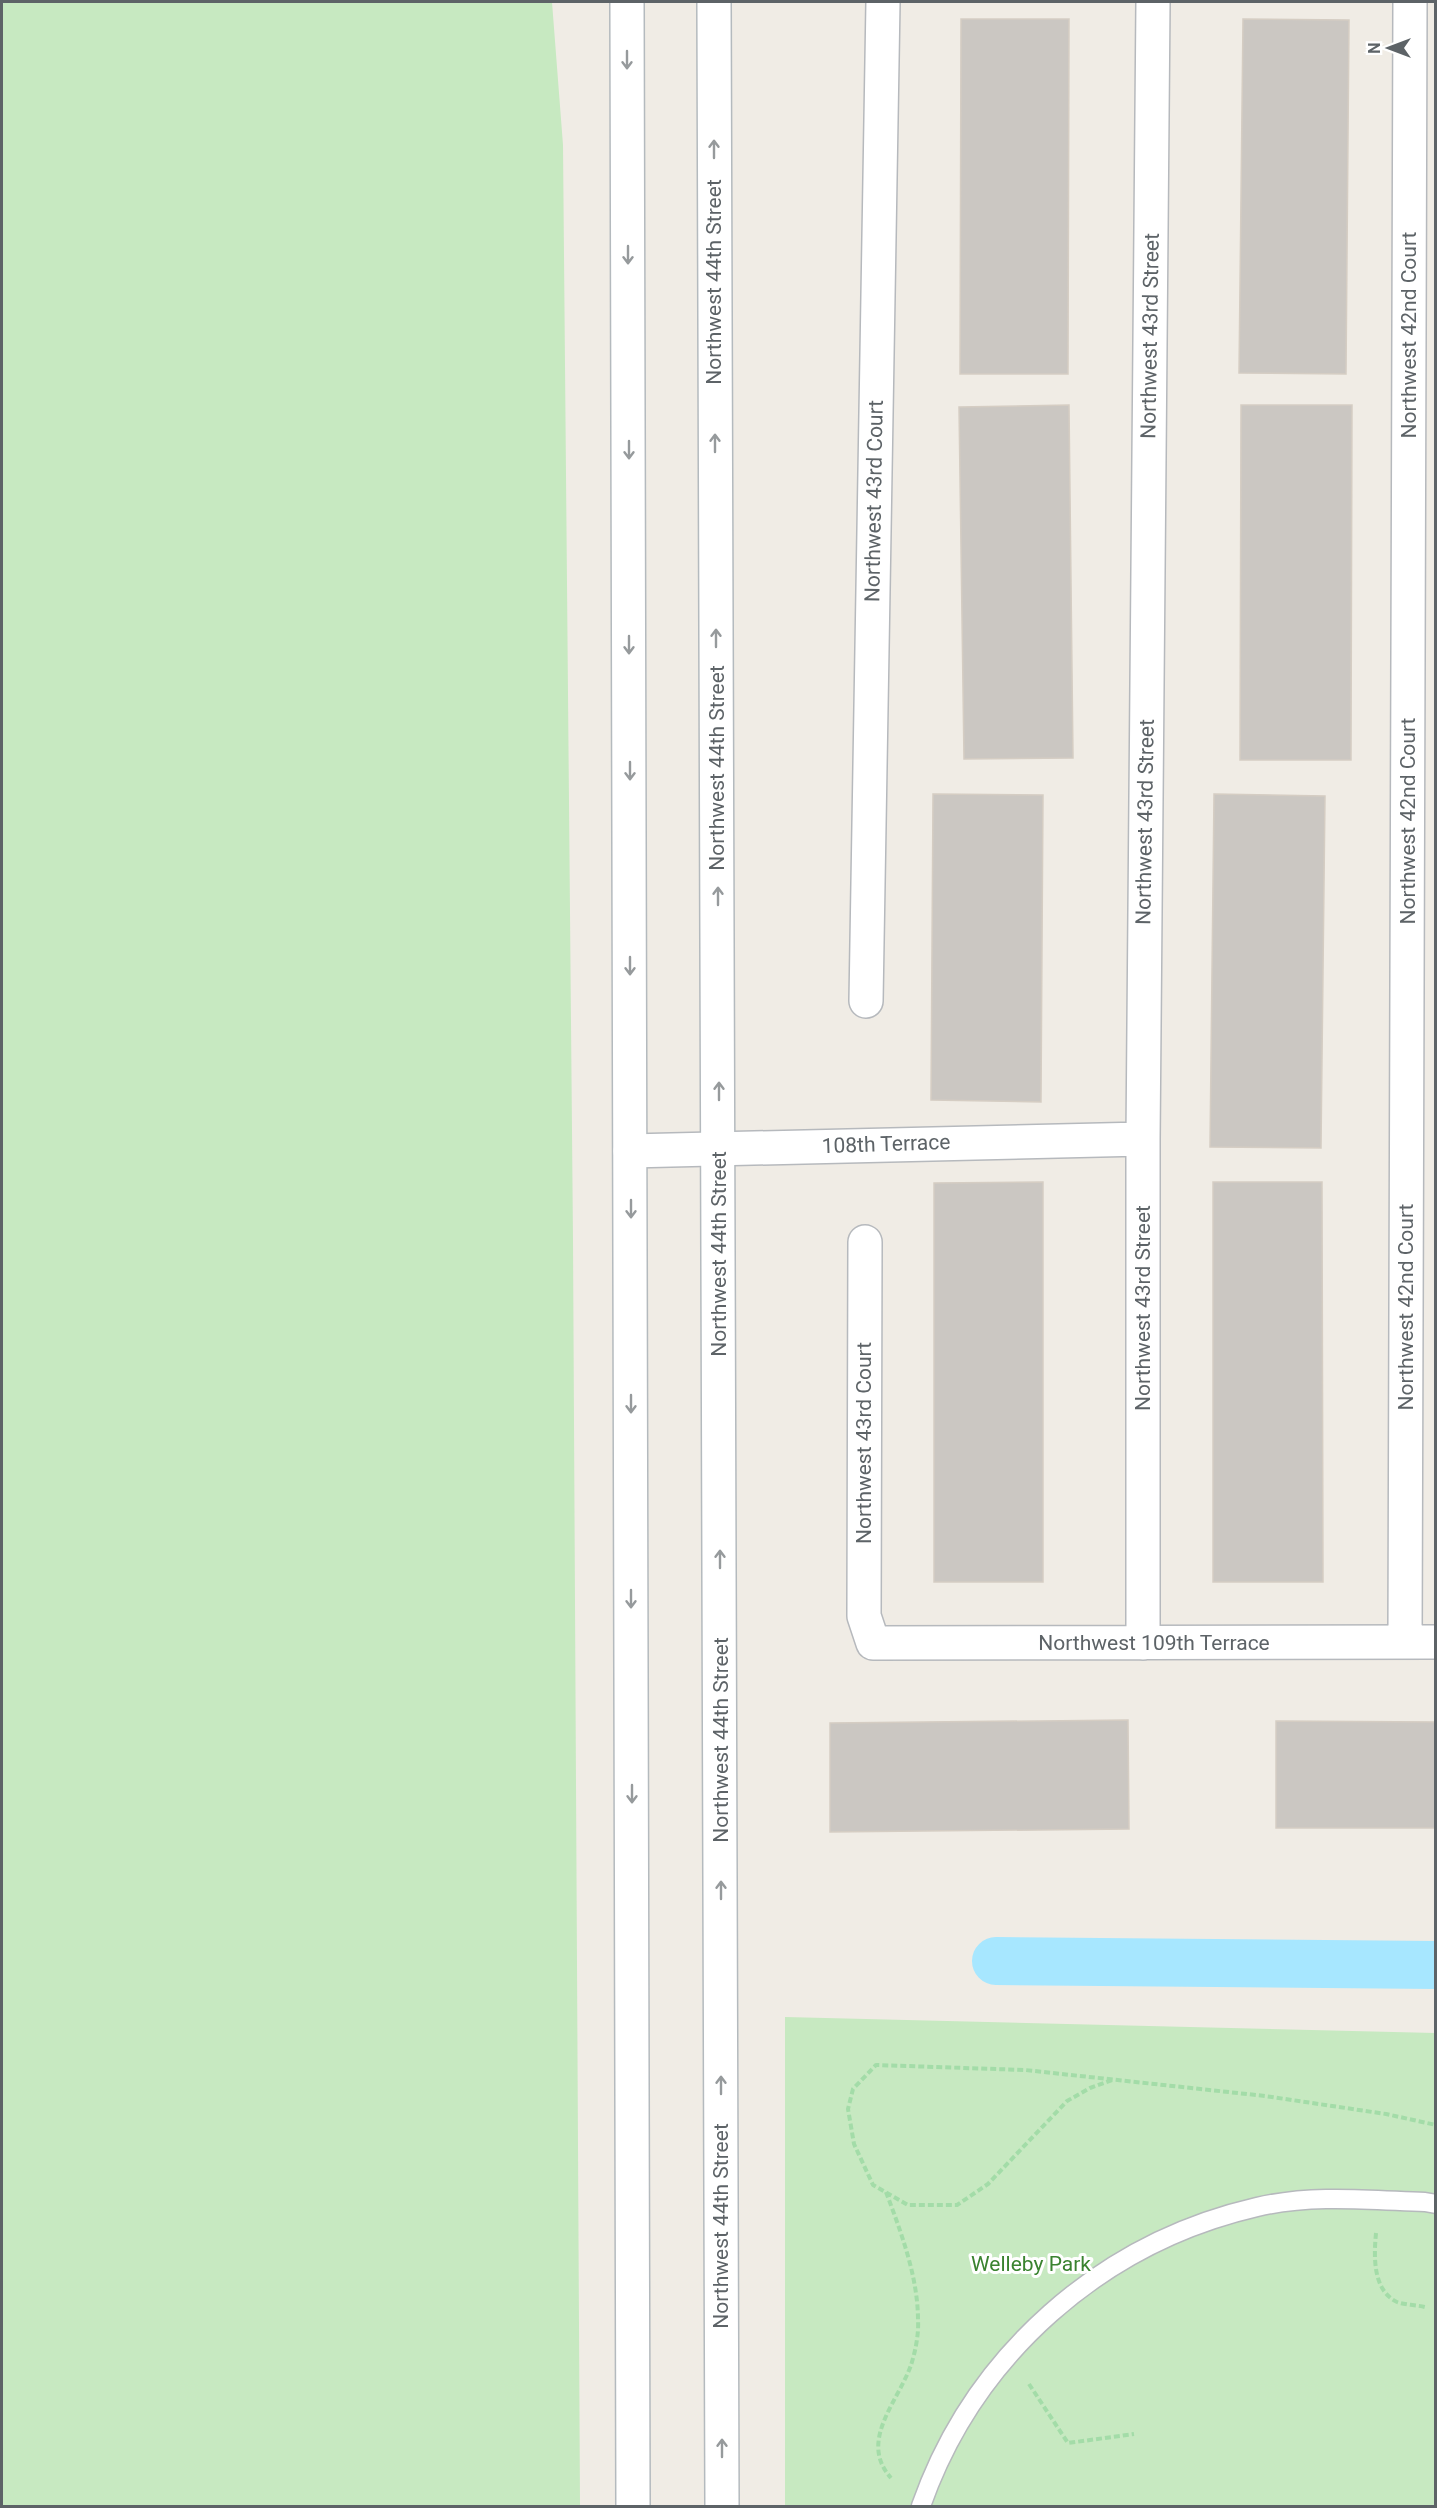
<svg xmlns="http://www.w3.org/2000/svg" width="1437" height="2508" viewBox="0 0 1437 2508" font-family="Roboto,sans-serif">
<rect width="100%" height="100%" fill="#f0ece5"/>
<path fill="#c7e9c1" d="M2,2H552L563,145L573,1240L580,2506H2Z
M785,2017L1435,2033V2506H785Z"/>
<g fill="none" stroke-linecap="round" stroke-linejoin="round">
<path stroke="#a7e7ff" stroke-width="48" d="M996,1961L1436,1965"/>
</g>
<path fill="#cbc7c2" stroke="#d5cdc3" stroke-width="1.5" d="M961,19H1069L1068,374H960Z
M1243,19L1349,20L1346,374L1239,373Z
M1069,405L1073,758L964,759L959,407Z
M1241,405H1352L1351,760H1240Z
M933,794L1043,795L1041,1102L931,1100Z
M1214,794L1325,796L1321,1148L1210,1147Z
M1043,1182V1582H934V1183Z
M1213,1182H1322L1323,1582H1213Z
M1128,1720L1129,1829L830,1832V1723Z
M1276,1721L1436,1722V1828H1276Z"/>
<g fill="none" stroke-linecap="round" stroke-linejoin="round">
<defs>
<path id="lane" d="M921,2506C974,2355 1101,2243 1257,2207C1312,2194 1369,2200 1425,2202L1436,2204"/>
<path id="street" d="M866,1001L883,2
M630,1151L1143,1139
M865,1242L864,1616L873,1643L1436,1642
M1405,1641L1410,2
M1143,1643V1139L1153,2"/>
<path id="secondary" d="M627,2L633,2506
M714,2L722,2506"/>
</defs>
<use href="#lane" stroke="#b6b9bd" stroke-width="21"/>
<use href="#street" stroke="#b6b9bd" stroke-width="36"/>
<use href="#secondary" stroke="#b4babe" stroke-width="36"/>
<path stroke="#a3dca8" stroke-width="4" stroke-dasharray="6 3" stroke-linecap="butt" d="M1112,2080L1090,2088L1067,2101L988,2184L957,2205H908L873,2185L854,2144L848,2109L853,2089L876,2065L1025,2070L1265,2096L1386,2114L1436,2125
M886,2192C901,2232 918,2277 918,2320C919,2334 915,2353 911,2365C898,2402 858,2441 891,2478
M1376,2233C1374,2255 1372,2290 1397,2302C1405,2305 1417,2305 1425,2307
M1029,2384L1068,2443L1134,2434"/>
<use href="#lane" stroke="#fff" stroke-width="18"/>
<use href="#street" stroke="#fff" stroke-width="33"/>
<use href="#secondary" stroke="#fff" stroke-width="33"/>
</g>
<defs><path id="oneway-shaft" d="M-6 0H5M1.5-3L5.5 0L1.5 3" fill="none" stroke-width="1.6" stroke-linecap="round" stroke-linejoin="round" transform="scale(1.5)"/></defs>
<g stroke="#969a9c">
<use href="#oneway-shaft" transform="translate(627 60) rotate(90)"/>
<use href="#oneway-shaft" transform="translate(714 149) rotate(-90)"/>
<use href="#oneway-shaft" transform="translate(628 255) rotate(90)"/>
<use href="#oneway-shaft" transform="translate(715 443) rotate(-90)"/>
<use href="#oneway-shaft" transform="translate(629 450) rotate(90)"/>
<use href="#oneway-shaft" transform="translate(716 638) rotate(-90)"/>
<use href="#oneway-shaft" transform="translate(629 645) rotate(90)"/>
<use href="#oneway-shaft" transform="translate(630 771) rotate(90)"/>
<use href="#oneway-shaft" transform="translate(718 896) rotate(-90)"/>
<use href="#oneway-shaft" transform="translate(630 966) rotate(90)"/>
<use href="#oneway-shaft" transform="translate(719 1091) rotate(-90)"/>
<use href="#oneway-shaft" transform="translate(631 1209) rotate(90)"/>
<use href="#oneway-shaft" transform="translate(631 1404) rotate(90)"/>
<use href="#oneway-shaft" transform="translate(720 1559) rotate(-90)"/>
<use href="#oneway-shaft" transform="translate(631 1599) rotate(90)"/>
<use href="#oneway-shaft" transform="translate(632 1794) rotate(90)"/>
<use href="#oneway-shaft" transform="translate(721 1890) rotate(-90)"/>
<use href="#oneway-shaft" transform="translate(721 2085) rotate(-90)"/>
<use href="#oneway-shaft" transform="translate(722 2448) rotate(-90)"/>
</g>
<g text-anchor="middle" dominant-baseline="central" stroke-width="6" stroke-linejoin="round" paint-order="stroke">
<g font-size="21" fill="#5d6367" stroke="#fff">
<text transform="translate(714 282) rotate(-90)">Northwest 44th Street</text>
<text transform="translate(1409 335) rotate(-90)">Northwest 42nd Court</text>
<text transform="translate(1150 336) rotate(-89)">Northwest 43rd Street</text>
<text transform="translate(874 501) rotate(-89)">Northwest 43rd Court</text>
<text transform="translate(717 768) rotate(-90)">Northwest 44th Street</text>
<text transform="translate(1408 821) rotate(-90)">Northwest 42nd Court</text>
<text transform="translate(1145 822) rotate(-89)">Northwest 43rd Street</text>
<text transform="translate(886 1144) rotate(-2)">108th Terrace</text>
<text transform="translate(719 1254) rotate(-90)">Northwest 44th Street</text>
<text transform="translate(1406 1307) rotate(-90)">Northwest 42nd Court</text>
<text transform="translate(1143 1308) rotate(-90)">Northwest 43rd Street</text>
<text transform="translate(864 1443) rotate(-90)">Northwest 43rd Court</text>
<text x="1154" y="1643">Northwest 109th Terrace</text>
<text transform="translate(721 1740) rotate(-90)">Northwest 44th Street</text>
<text transform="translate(721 2226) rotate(-90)">Northwest 44th Street</text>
</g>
<g font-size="21" fill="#3a8330" stroke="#fff">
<text x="1031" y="2264">Welleby Park</text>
</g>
</g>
<rect width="1437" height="2508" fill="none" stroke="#5d6367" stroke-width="6"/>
<g transform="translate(1389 48) rotate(270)" stroke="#ffffff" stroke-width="4.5" paint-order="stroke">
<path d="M0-4.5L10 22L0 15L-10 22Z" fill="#5d6367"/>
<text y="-9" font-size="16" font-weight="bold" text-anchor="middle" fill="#5d6367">N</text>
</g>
</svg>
